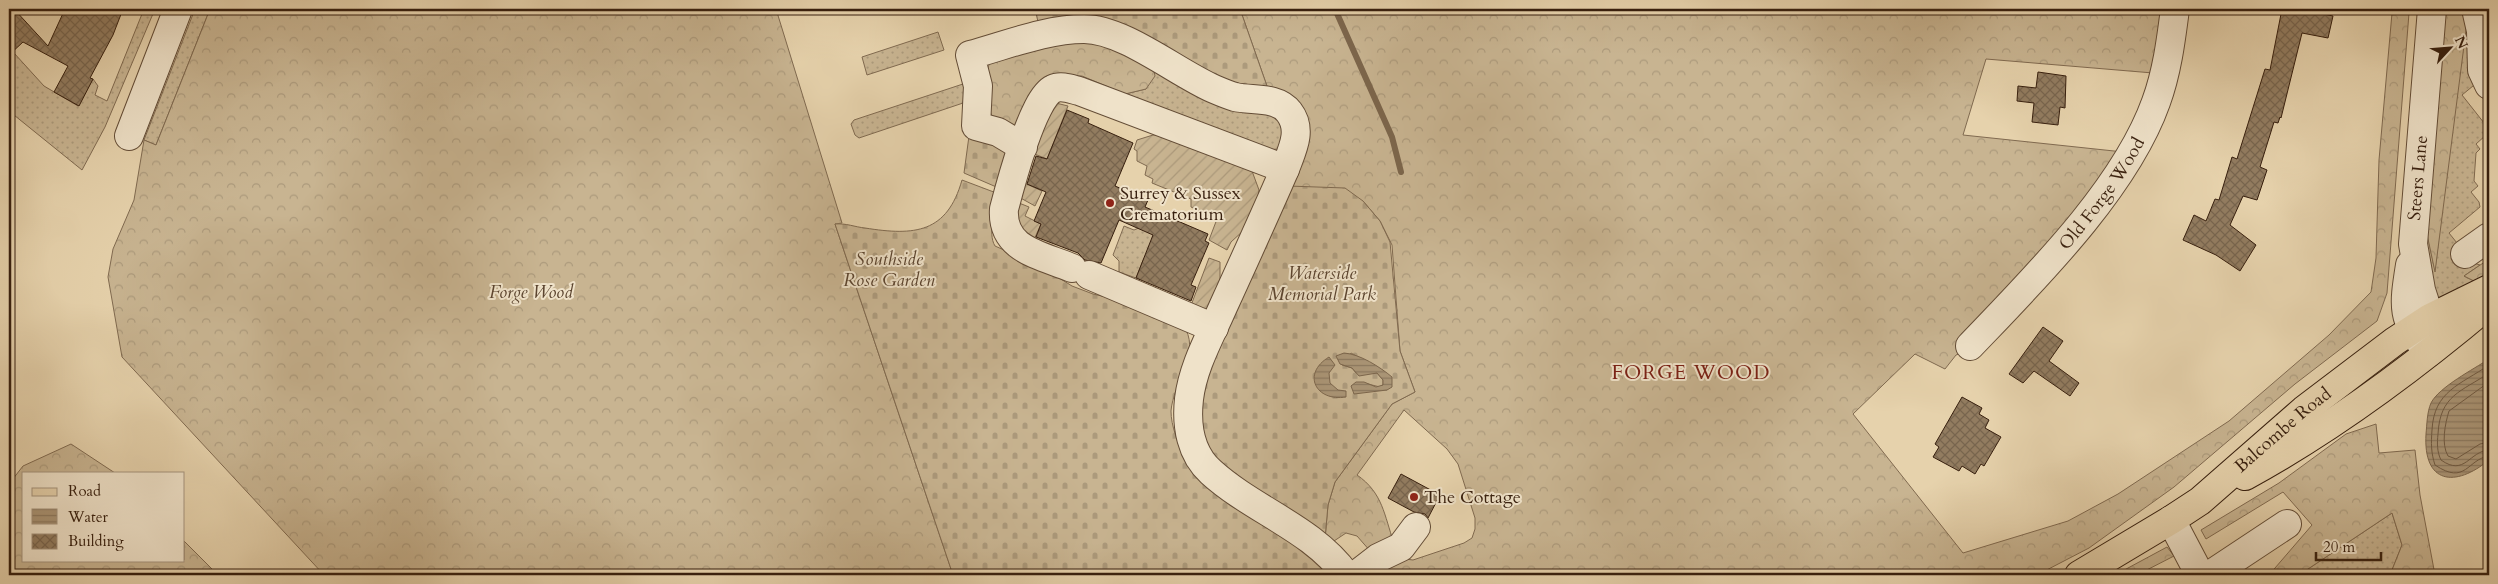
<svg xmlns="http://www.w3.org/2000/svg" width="2498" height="584" viewBox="0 0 2498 584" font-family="Cardo,serif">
<defs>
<pattern id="grass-dots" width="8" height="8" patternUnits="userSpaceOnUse" patternTransform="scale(1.25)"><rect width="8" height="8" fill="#c8b491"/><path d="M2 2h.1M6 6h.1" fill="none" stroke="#ac9a7c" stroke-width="1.8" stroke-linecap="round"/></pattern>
<pattern id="forest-crowns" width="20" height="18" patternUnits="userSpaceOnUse" patternTransform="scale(1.25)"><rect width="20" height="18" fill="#c8b491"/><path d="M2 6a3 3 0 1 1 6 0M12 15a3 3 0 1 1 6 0" fill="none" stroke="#ac9a7c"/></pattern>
<pattern id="cemetery-stones" width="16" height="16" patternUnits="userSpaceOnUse" patternTransform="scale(1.25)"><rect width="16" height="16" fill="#c8b491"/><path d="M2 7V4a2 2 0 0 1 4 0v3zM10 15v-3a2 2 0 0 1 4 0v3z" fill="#ac9a7c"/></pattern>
<pattern id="garden-furrows" width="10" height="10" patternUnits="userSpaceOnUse" patternTransform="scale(1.25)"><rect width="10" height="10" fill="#c8b491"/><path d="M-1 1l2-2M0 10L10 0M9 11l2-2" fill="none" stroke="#ac9a7c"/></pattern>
<pattern id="water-rules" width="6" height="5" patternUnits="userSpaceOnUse" patternTransform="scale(1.25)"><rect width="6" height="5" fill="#aa9576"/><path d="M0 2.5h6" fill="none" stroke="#8b795f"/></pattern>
<pattern id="building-cross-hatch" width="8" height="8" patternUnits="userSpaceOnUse" patternTransform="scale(1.25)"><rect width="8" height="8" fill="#927c60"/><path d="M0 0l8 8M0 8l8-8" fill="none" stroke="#78654e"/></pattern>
</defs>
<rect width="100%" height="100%" fill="#e6d2ac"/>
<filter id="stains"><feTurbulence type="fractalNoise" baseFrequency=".004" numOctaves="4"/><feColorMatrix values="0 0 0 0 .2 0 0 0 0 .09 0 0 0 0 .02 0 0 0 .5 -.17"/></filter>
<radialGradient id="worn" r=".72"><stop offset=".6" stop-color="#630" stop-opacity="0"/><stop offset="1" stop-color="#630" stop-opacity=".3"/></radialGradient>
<path fill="url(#grass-dots)" stroke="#806a50" d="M144,9H155L105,127L82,170L9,111V57L14,53L44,86L78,106L93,79L98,86L95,95L107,101Z
M195,9H210L156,145L144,140Z
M2465,20L2479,81L2462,95L2488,128L2486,135L2476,144L2480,149L2476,153L2474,181L2478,186L2471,192L2479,202L2480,207L2449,233L2461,248L2467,261L2480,265L2464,276L2474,281L2440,298L2435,297L2424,272L2427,234L2435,270Z
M938,32L944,50L867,75L862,57Z
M1152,62L1276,112L1286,130L1278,149L1267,150L1125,94L1146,89Z
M969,82L972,100L859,138L855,135L851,124L854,120Z
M1124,226L1134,230L1141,227L1187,247L1144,258L1136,278L1119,272V261L1113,255Z
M2392,513L2402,545L2390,575H2299Z"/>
<path fill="url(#forest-crowns)" stroke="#806a50" d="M210,9H776L842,223L835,224L953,575H324L122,357L108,277L113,249L134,200L144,140L156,145Z
M1240,9H2179L2165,74L1986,59L1963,135L2133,153L1964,352L1956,355L1945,369L1915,354L1853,414L1963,553L2068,521L2118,494L2229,421L2329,335L2371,292L2376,258L2379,160L2392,13H2409L2387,293L2377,321L2295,384L2174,487L2089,548L2037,575H1372L1405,559L1413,560L1464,543L1472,538L1475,529V518L1458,464L1447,449L1404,410L1357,475C1383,493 1384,515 1394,543L1371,552L1357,536L1346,533L1331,543L1325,539L1328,505L1335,482L1392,404L1415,392L1400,351L1392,245L1380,221L1363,201L1288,186L1302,149L1268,89Z
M2441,9H2464L2466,30L2435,272L2427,234Z
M1081,38L1152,62L1155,76L1146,89L1125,94L1082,76H1064L1019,130C1013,129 1005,128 1000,125C983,114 983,75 991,60Z
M2489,259V273L2474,281L2464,276Z
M2376,424L2379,453L2415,450L2420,495L2435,575H2390L2402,545L2392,513L2299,575H2269L2312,525L2283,492L2206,539L2201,530L2279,483L2346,434Z
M71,444L115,473H24V560H184V541L218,575H9V484L23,466Z
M2167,547L2174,556L2137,575H2115Z"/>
<path fill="url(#cemetery-stones)" stroke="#806a50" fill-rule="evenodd" d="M1035,9H1240L1268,89H1239L1039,26Z
M985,135L995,146L1008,154L1001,189L964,173L969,136Z
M962,180L999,194C996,208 987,233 995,246L1040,266L1072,286L1093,294L1119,300L1186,330C1199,355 1173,384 1171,411C1171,426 1178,442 1183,456L1312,555L1330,575H953L835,224C846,223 855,227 865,228C915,236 947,233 962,180Z
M1288,186L1345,188L1363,201L1380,221L1390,242L1400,351L1415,392L1392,404L1335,482L1328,505L1325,539L1214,462L1198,431L1199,389ZM1351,353L1384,371L1387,390L1351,386L1368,384L1380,387L1383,385V380L1377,373H1356L1352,368L1342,365Z"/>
<path fill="url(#garden-furrows)" stroke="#806a50" d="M1056,103L1068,106L1047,159L1032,153L1046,111Z
M1153,135H1161L1252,171L1259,190L1256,219L1231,242L1227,250L1209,240L1217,219L1191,207V199L1152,183L1153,179L1145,175L1147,166L1137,161V151L1134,149L1137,140Z
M1022,182L1042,191L1035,206L1017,196Z
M1014,201L1029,207L1025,216L1041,224L1033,242L1023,239Z
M1209,258L1220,262V281L1206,311L1190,308Z"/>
<path fill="url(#water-rules)" stroke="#7c664c" d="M1344,353C1360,354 1380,367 1392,377V387L1387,390L1354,394L1351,386L1356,382H1364L1376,387L1383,385V380L1377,373L1359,376L1352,368L1340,364L1336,356Z
M1329,357L1335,365L1329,373L1330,383L1338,390L1346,391V397C1316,402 1301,374 1329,357Z
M2489,359V460C2455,488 2423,484 2426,434C2427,424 2427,412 2431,403C2439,387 2474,369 2489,359Z"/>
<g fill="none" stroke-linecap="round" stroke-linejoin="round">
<path stroke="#705a42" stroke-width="1" d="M2489,365C2460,385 2434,391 2432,430C2431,443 2431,453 2435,465C2466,486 2467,459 2489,456
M2489,373C2461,392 2440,395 2438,434C2437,443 2437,452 2441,460C2465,477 2469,451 2489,450
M2489,382L2449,411C2445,424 2441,444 2448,456L2456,459L2480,444L2489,442"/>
<path stroke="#7c664c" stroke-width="6" d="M1335,9L1392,137L1401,172"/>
</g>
<path fill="url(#building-cross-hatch)" stroke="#371f0e" d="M9,9H14L48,46L65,9H123L113,35L90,78L93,79L79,106L54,92L68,66L23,42L9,55Z
M2282,9H2299L2333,16L2328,38L2302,33L2281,118L2280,117L2278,123L2274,122L2260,167L2267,170L2257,200L2243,196L2230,225L2256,245L2240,271L2216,255L2183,240L2194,215L2206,221L2215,199L2219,200L2232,157L2237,159L2265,69L2270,70Z
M2038,72L2066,76L2065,108L2060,107L2058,125L2032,122L2034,103L2017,101L2018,86L2036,88Z
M1067,110L1089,119L1088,123L1133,143L1115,186L1148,200L1145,207L1208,234L1205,241L1209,243L1191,285L1196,287L1191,301L1136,278L1153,235L1119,220L1101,263L1085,260L1078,253L1036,237L1041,224L1034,221L1046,192L1027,184L1036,156L1047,159Z
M2043,327L2063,341L2049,361L2079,383L2070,396L2034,371L2023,383L2009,374Z
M1962,397L1982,408L1979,414L1989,420L1985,428L2001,437L1984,466L1981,464L1975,474L1962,466L1959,471L1933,457L1939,447L1935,444Z
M1401,474L1440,495L1428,518L1425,514L1414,512L1388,498Z"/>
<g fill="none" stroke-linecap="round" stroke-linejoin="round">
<defs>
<g id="minor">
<path d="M2432,9L2413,244L2421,290L2430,318L2442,339"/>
<path d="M2476,9L2481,31L2482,70L2489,85"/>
<path d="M129,136L178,9"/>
<path d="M1023,147L998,132L976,126L978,86L970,55C1007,45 1046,29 1084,29C1124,29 1177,73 1214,89C1221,92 1228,95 1235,97C1252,101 1277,96 1289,112C1303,130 1292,150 1285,169C1265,215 1244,261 1223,307C1210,337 1193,366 1189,399C1186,426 1191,454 1211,472C1254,511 1312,528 1346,575"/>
<path d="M2465,254L2489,237"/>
<path d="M2410,265C2403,309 2402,318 2428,353"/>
<path d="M1072,268C1041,255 1001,250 1004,209C1010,186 1033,98 1053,89C1061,85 1071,89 1079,91L1285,169"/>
<path d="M1089,275L1214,328"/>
<path id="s1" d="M1970,346C2034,279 2125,189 2156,102C2167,72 2171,40 2175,9"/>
<path d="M2171,520L2200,575"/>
<path d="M1356,575L1378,558L1401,547L1416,527"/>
<path d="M2210,575L2287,524"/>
</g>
<g id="major">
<path d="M2245,476C2333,428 2413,368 2489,304"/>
<path id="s2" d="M2079,575L2171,520L2200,501L2304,410L2395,341L2430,318L2489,289"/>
</g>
</defs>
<use href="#minor" stroke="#634c36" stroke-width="30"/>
<use href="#major" stroke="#371f0e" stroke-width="30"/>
<use href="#minor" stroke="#efe2c9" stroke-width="28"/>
<use href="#major" stroke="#e6d2ac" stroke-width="28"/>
</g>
<g fill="#8f2418" stroke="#efe2c9" stroke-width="2">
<circle cx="1110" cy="203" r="5"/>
<circle cx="1414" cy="497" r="5"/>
</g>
<g text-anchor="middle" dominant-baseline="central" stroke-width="4" stroke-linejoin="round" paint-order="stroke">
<g font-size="18" fill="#371f0e" stroke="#efe2c9">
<text transform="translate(2418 178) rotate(-85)">Steers Lane</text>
<text stroke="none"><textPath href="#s1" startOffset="202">Old Forge Wood</textPath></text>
<text stroke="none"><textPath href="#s2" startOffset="251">Balcombe Road</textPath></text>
</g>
<g font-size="18" fill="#371f0e" stroke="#efe2c9" text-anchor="start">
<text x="1120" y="193">Surrey &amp; Sussex<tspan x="1120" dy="21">Crematorium</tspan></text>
<text x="1424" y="497">The Cottage</text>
</g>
<g font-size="18" font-style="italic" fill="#5b442f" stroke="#efe2c9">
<text x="889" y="259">Southside<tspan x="889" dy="21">Rose Garden</tspan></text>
<text x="1322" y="273">Waterside<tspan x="1322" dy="21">Memorial Park</tspan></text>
<text x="531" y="292">Forge Wood</text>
</g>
<g font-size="20" letter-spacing="1" fill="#7a1f14" stroke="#efe2c9">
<text x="1691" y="372">FORGE WOOD</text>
</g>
</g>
<rect width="2498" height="584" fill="none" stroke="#e6d2ac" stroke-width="30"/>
<rect x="10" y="10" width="2478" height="564" fill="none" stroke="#371f0e" stroke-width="2.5"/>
<rect x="15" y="15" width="2468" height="554" fill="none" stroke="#371f0e"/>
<rect x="22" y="472" width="162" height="90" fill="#efe2c9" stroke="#a5947e"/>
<rect x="32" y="488" width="25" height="8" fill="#e6d2ac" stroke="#a5947e"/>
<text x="68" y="496" font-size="15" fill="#371f0e">Road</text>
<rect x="32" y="509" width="25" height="15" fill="url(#water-rules)" stroke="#a5947e"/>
<text x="68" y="522" font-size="15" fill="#371f0e">Water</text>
<rect x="32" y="534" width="25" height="15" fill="url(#building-cross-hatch)" stroke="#a5947e"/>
<text x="68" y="546" font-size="15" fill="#371f0e">Building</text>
<g transform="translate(2450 48) rotate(64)" stroke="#efe2c9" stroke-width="4" paint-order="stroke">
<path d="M0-4L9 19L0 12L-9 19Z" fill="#371f0e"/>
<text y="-8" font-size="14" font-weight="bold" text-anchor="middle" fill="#371f0e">N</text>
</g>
<path d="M2316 552v8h65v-8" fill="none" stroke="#371f0e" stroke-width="2.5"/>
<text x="2323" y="552" font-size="15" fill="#371f0e" stroke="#efe2c9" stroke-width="4" paint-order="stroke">20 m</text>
<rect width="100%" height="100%" filter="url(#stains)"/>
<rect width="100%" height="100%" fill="url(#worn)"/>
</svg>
